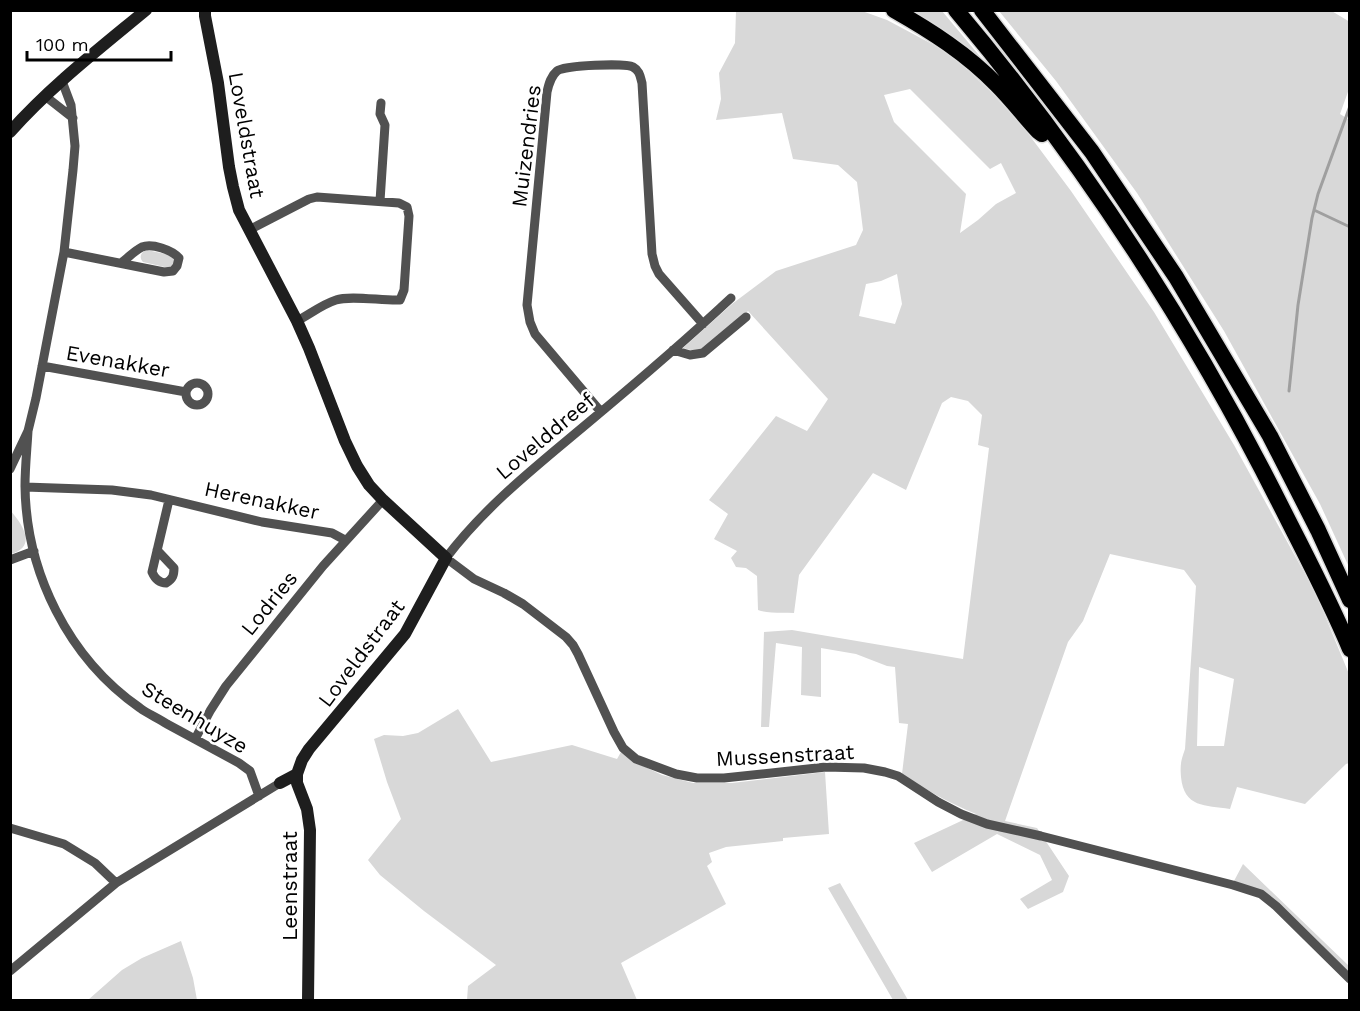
<svg xmlns="http://www.w3.org/2000/svg" width="1360" height="1011" viewBox="0 0 1360 1011" font-family="'Work Sans',sans-serif">
<rect width="100%" height="100%" fill="#fff"/>
<path fill="#d8d8d8" fill-rule="evenodd" d="M1330,10L1350,22L1349,89L1340,114L1348,119L1350,117L1349,567L1320,504L1224,331L1137,193L1056,81L999,11Z
M736,11H862L887,20L932,44L955,58L992,93L1024,128L1071,191L1154,312L1234,445L1316,594L1349,674V763L1346,764L1305,804L1237,787L1230,809C1205,805 1184,808 1181,777C1180,764 1181,761 1185,749L1196,586L1184,570L1110,554L1083,621L1068,642L1005,821L1037,828L1069,876L1063,892L1028,909L1020,899L1052,880L1040,855L997,834L932,872L914,843L976,814C949,803 926,790 902,774L908,724L899,723L895,667L887,666L856,654L821,648V697L801,695L802,647L776,643L769,727H761L764,632L792,630L963,659L989,448L978,445L982,415L968,401L951,397L942,403L906,490L873,473L799,575L794,613C782,612 769,614 758,610L757,576L746,568L736,567L731,558L737,551L714,539L728,514L709,500L776,416L807,431L828,399L748,311C739,320 713,346 702,349C695,351 689,350 683,348L732,304L776,271L856,245L863,230L857,182L838,165L793,159L782,113L716,120L721,99L719,73L735,43ZM910,89L990,169L1001,163L1016,193L996,204L978,220L960,233L966,194L894,122L884,95ZM897,274L902,304L895,324L859,316L866,284L881,281ZM1199,667L1234,679L1224,746H1197Z
M909,11H942L988,66Z
M147,250L170,255L175,260L172,267L169,268L143,262C139,258 140,252 147,250Z
M10,510C22,524 38,546 11,554Z
M458,709L491,762L572,745L617,759L621,752L635,762L662,775L693,783H732L825,772L829,834L783,838V841L726,847L709,853L712,862L707,866L726,904L621,963L637,1000H467L468,986L496,965L424,911L380,875L368,860L401,819L387,782L374,739L384,735L403,736L418,733Z
M1243,864L1349,966V972L1292,916L1234,881Z
M840,883L908,1000H893L828,888Z
M181,941L193,978L197,1000H88L122,970L142,958Z"/>
<g fill="none" stroke-linecap="round" stroke-linejoin="round">
<path stroke="#9f9f9f" stroke-width="3" d="M1314,210L1350,227
M1289,391L1298,305L1312,218L1318,194L1350,106"/>
<defs>
<path id="highway" d="M894,10C931,31 967,54 997,85C1011,99 1024,116 1038,131L1042,134
M956,10C1085,163 1194,332 1283,510C1306,556 1330,601 1350,649
M982,10L1092,152L1176,277L1270,436L1318,530L1350,600"/>
</defs>
<use href="#highway" stroke="#dbdbdb" stroke-width="19"/>
<path stroke="#515151" stroke-width="9" d="M45,96L73,118
M380,201L385,125L380,114L381,103
M249,230L309,199L317,197L399,203L407,207L409,216L404,290L400,300C383,301 350,295 336,300C323,304 310,314 297,321
M64,252L164,272L173,271L177,266L179,258C172,250 152,243 142,247C134,251 128,258 121,263
M731,298C685,341 637,382 589,422C539,464 486,505 446,558L474,579L504,593L523,604L566,637L573,645L578,654L614,732L623,748L636,759L676,774L697,778H724L826,767L864,768L885,772L898,776L938,802L961,814L987,824L1041,836L1233,885L1261,894L1276,906L1350,979
M673,350L690,355L703,353L746,317
M42,366L186,392
M186 394a11 11 0 1 1 22 0a11 11 0 1 1-22 0Z
M601,412L535,334L530,322L527,305L547,92C549,83 551,76 557,71C564,65 626,63 633,67C640,71 640,76 642,83L652,254L655,266L659,274L703,324
M28,431C27,449 25,468 25,486C26,572 68,658 140,708C148,714 158,718 167,724C191,737 215,750 239,763L250,771L259,796
M10,469L28,431L36,398L64,252L73,170L75,146L71,105L62,81
M25,487L112,490L151,495L262,522L332,533L345,540
M157,550L174,568C174,575 173,579 166,583C159,583 155,579 152,572L169,500
M10,560L34,551
M195,739L210,711L226,686L323,566L383,500
M10,828L64,844L95,863L116,883
M10,971L116,883L280,783"/>
<path stroke="#1e1e1e" stroke-width="12" d="M205,10V16L218,83L229,167L233,187L239,210L297,321L309,348L345,441L357,466L369,485L383,500L446,558L405,634L309,749L302,760L297,774L280,783
M10,132C51,86 99,49 146,10
M297,774V783L307,809L310,830L308,1000"/>
<use href="#highway" stroke="#000" stroke-width="16"/>
</g>
<g text-anchor="middle" dominant-baseline="central" stroke-width="5" stroke-linejoin="round" paint-order="stroke">
<g font-size="21" fill="#000" stroke="#fff">
<text transform="translate(247 135) rotate(80)">Loveldstraat</text>
<text transform="translate(526 146) rotate(-83)">Muizendries</text>
<text transform="translate(118 361) rotate(10)">Evenakker</text>
<text transform="translate(545 436) rotate(-40)">Lovelddreef</text>
<text transform="translate(262 500) rotate(12)">Herenakker</text>
<text transform="translate(269 603) rotate(-51)">Lodries</text>
<text transform="translate(361 653) rotate(-53)">Loveldstraat</text>
<text transform="translate(195 717) rotate(31)">Steenhuyze</text>
<text transform="translate(785 755) rotate(-3)">Mussenstraat</text>
<text transform="translate(289 886) rotate(-90)">Leenstraat</text>
</g>
</g>
<rect width="1360" height="1011" fill="none" stroke="#000000" stroke-width="24"/>
<path d="M27 51v9h144v-9" fill="none" stroke="#000000" stroke-width="3"/>
<text x="36" y="51" font-size="18" fill="#000000" stroke="#ffffff" stroke-width="4.5" paint-order="stroke">100 m</text>
</svg>
